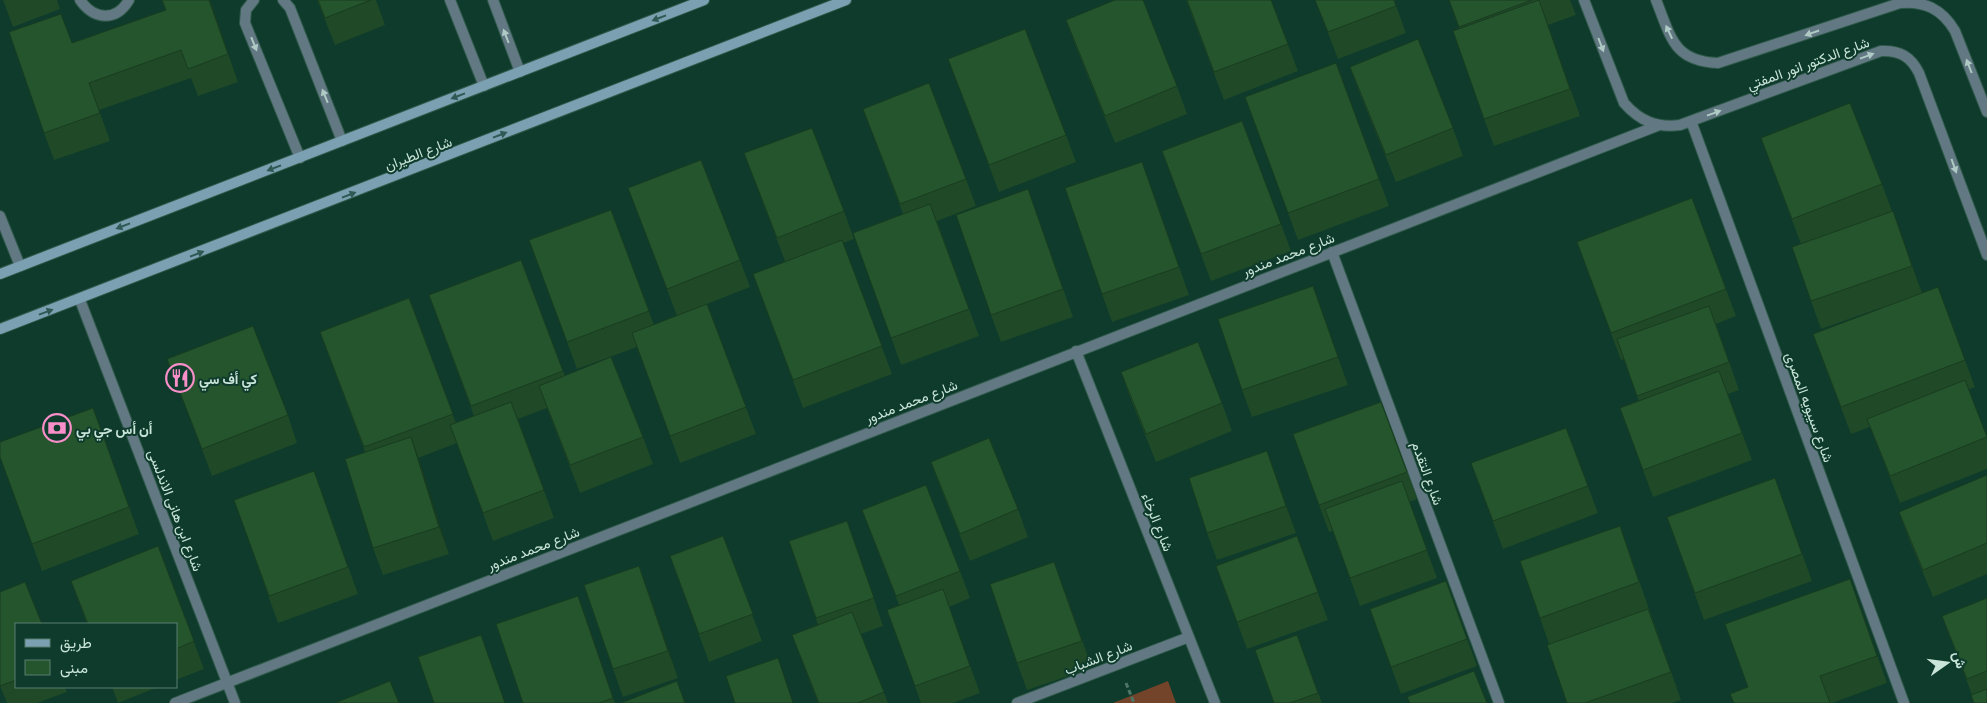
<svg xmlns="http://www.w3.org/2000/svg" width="1987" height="703" viewBox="0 0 1987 703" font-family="'Exo 2',Vazirmatn,sans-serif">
<rect width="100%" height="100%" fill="#0e3b2c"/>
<path fill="#73432a" d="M1168,681L1176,703H1113Z"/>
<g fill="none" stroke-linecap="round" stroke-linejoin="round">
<defs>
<path id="street" d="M80,0C94,20 116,22 129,0
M254,0L246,10L245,23L300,158
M283,0L290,8L342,141
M450,0L484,86
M493,0L520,72
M1584,0L1624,103C1640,121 1656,128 1680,125L1881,51C1900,50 1911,57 1919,73L1987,255
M1656,0C1671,37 1673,61 1718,63L1900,3C1925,1 1942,9 1955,31L1987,112
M1691,121L1904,703
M0,216L20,266
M1332,252L1499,703
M80,300L235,703
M1076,351L1215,703
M175,703L1657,126
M1017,703L1189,637"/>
<path id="secondary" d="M0,274L704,0
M0,329L846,0"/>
</defs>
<use href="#street" stroke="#305a4b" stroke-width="12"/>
<use href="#secondary" stroke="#305a4b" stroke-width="12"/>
<path stroke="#4e7567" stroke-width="3" stroke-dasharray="5 2.5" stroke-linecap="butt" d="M1126,683L1134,703"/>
<use href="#street" stroke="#627983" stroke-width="10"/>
<use href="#secondary" stroke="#7ba0b1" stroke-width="10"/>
</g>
<path fill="#1f4927" d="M3,0H57L60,9L13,27Z
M162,0H210L238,82L198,96L191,78L99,110L110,141L54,160L44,133L72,43L166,10Z
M317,0H376L385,25L335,45Z
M1186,0H1271L1298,71L1224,100Z
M1315,0H1394L1406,33L1338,59Z
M1449,0H1570L1576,15L1548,25L1580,116L1494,146L1484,119L1459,29Z
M1066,20L1177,86L1187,114L1115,143L1076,47Z
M948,59L1066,135L1076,162L999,192Z
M1336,63L1389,206L1298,240L1245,97Z
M1350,67L1453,128L1463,156L1396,182L1360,94Z
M863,109L966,179L976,206L937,221L979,336L901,365L853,233L903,214Z
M1761,138L1882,184L1892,211H1893L1922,293L1965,360L1975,387L1968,390L1987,436V469L1900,503L1870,427L1851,434L1823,361L1880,308L1821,329L1811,301L1801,244Z
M1162,151L1281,224L1291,251L1211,281Z
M744,153L844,211L854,239L843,243L892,374L803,408L763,301L785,261Z
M628,188L740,260L750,287L707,304L756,434L680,463L637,347L577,369L529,240L611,210L654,325L677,316Z
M1152,189L1189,295L1112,322L1102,294Z
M1038,217L1073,317L1001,342L991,315Z
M521,260L565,376L643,437L653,464L580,493L547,408L518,419L554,518L493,541L457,443L418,458L449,554L383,575L373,548L365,452L320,332L409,298L456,423L474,416L439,322Z
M1587,270L1726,289L1736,316L1716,324L1739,390L1728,394L1752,460L1653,497L1620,408L1639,401L1624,359L1621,360Z
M1313,286L1348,385L1252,417L1242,390Z
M167,359L288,415L297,443L212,476Z
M1121,372L1222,403L1232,431L1156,462L1131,400Z
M1381,402L1417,499L1409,502L1437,578L1360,606L1333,531L1329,532L1293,434Z
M93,408L139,534L42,571L0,457Z
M1566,428L1598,513L1503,549L1471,463Z
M1267,451L1296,533L1217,560L1207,533Z
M931,462L1018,509L1028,537L970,561L941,489Z
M314,471L358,594L278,623L234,500Z
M1987,475V574L1933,597L1909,539L1899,512Z
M1775,478L1812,581L1704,620L1667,517Z
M862,510L960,571L970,598L949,607L980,693L953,703H921L887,610L899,605Z
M1620,526L1681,700L1672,703H1567L1549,644L1520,561Z
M723,536L762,641L709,662L670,556Z
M1297,536L1328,620L1247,649L1216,566Z
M789,541L857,549L883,626L861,634L888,703H818L792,635L818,625Z
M158,546L204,669L176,680V624H87L71,581Z
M1850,579L1887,683L1832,703H1734Z
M1446,581L1477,666L1401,694L1370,609Z
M1064,589L1092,668L1027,690L1017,663Z
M649,593L678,678L623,697L613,669Z
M578,596L615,703H523Z
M1987,598V703L1972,695L1942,616Z
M16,624V687H65L67,692L37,703H7L0,686Z
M1297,635L1322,703H1274Z
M112,687H158L118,703Z"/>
<path fill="#193c20" d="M209,0H210L238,82L228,54Z
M1893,211L1903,239L1922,294L1912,266Z
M1313,286L1323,313L1348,385L1338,357Z
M411,437L421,465L449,554L439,527Z
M1267,451L1277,478L1296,533L1286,506Z
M639,566L649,593L678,678L668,651Z
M578,596L588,623L615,703L613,698Z"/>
<path fill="#24552d" stroke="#193c20" d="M162,0H209L228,54L188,69L181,50L89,83L100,113L44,133L9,32L61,14L72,43L166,10Z
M318,0H371L325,18Z
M1115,0H1143L1177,86L1105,116L1066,20Z
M1187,0H1271L1288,44L1214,72Z
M1315,0H1394L1396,6L1328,32Z
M1449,0H1532L1459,27Z
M1539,0L1570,89L1484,119L1453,31Z
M1025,29L1066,135L989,165L948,59Z
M1418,39L1453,128L1386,155L1350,67Z
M1336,63L1379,179L1288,213L1245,97Z
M929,83L966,179L900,204L863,109Z
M1850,103L1882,184L1792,219L1761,138Z
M1242,121L1281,224L1201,254L1162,151Z
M812,128L844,211L777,238L744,153Z
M701,160L740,260L667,289L628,188Z
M1142,162L1179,267L1102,294L1065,188Z
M1028,189L1063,289L991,315L956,215Z
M1692,198L1726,289L1611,333L1577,242Z
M930,204L969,309L891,338L853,233Z
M611,210L649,311L567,342L529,240Z
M1893,211L1912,266L1811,301L1792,247Z
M842,240L882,346L793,380L753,274Z
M521,260L563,371L471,406L429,295Z
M1313,286L1338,357L1242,390L1218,319Z
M1938,287L1965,360L1841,407L1813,334Z
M409,298L453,414L364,447L320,332Z
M707,304L746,407L670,436L632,333Z
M1709,306L1729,362L1637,396L1617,339Z
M253,326L288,415L202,449L167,359Z
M1198,342L1222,403L1146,434L1121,372Z
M611,357L643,437L570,465L539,386Z
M1719,371L1742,433L1643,470L1620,408Z
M1965,380L1987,437L1890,476L1867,419Z
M511,402L544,490L483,513L450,425Z
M1381,402L1407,472L1319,505L1293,434Z
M93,408L129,507L32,544L0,457V442Z
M1566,428L1588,486L1493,521L1471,463Z
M411,437L439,527L373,548L345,459Z
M989,438L1018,509L960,534L931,462Z
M1267,451L1286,506L1207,533L1189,478Z
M314,471L348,567L269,596L234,500Z
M1987,475V543L1923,570L1899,512Z
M1775,478L1802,554L1695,593L1667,517Z
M1402,481L1427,550L1350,578L1325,509Z
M926,485L960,571L896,596L862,510Z
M847,521L874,598L816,618L789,541Z
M1620,526L1639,582L1540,618L1520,561Z
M723,536L753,614L699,634L670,556Z
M1297,536L1318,592L1237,622L1216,566Z
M158,546L194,641L176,649V624H88L71,581Z
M1054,562L1082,641L1017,663L990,584Z
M639,566L668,651L613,669L584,585Z
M1850,579L1877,656L1820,676L1830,703H1734L1730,694L1748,687L1725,624Z
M1446,581L1467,639L1391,667L1370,609Z
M25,582L42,624H16V680L0,686V592Z
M943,589L970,666L915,686L887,610Z
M578,596L613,698L599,703H523L496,624Z
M1987,598V671L1967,679L1942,616Z
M1648,609L1671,672L1585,703H1567L1547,645Z
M852,612L884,692L858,703H819L792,635Z
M481,635L505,703H434L418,657Z
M1297,635L1318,693L1290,703H1274L1255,650Z
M778,658L793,703H735L726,676Z
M1474,671L1487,703H1410L1407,697Z
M390,681L399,703H335Z
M677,681L685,703H621Z
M1987,689V703H1974L1971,695Z"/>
<defs><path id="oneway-solid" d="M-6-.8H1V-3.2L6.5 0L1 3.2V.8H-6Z" transform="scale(1.25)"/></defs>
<g fill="#2f5954">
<use href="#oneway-solid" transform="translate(659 18) rotate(159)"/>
<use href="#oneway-solid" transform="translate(458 96) rotate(159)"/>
<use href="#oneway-solid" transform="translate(500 135) rotate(-21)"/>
<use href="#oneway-solid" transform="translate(274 168) rotate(159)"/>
<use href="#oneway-solid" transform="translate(349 195) rotate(-21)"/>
<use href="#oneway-solid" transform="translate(123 226) rotate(159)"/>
<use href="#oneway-solid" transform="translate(197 254) rotate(-21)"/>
<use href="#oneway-solid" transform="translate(46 312) rotate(-20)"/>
</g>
<g fill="#afcac4">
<use href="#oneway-solid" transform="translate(1669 32) rotate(-115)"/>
<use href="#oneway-solid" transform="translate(1812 33) rotate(161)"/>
<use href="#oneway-solid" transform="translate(506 36) rotate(-111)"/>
<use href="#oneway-solid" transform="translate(254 44) rotate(68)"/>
<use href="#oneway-solid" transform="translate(1601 45) rotate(69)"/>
<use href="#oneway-solid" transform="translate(1867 56) rotate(-20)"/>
<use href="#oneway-solid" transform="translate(1969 66) rotate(-111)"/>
<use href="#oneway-solid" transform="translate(325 96) rotate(-112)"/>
<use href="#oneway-solid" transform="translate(1714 113) rotate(-20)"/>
<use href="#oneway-solid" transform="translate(1954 166) rotate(70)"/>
</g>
<defs>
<symbol id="restaurant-ring" viewBox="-11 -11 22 22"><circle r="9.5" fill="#0e3b2c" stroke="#f98fc8" stroke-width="1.5"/><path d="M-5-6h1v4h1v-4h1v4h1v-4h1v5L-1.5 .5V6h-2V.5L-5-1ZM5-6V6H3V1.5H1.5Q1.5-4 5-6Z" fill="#f98fc8"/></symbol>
<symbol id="bank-ring" viewBox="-11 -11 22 22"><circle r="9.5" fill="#0e3b2c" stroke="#f98fc8" stroke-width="1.5"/><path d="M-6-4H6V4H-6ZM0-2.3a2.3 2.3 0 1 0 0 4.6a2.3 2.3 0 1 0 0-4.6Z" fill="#f98fc8"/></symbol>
</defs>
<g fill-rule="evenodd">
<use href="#restaurant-ring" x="164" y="362" width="32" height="32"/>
<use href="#bank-ring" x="41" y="412" width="32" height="32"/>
</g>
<g text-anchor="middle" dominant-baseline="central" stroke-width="4" stroke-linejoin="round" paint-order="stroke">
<g font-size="14" fill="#c9e5d9" stroke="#0e3b2c">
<text transform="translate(1808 63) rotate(-20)">شارع الدكتور انور المفتي</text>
<text transform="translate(418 153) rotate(-21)">شارع الطيران</text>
<text transform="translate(1288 254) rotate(-21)">شارع محمد مندور</text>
<text transform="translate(911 401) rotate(-21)">شارع محمد مندور</text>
<text transform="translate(1810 407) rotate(70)">شارع سيبويه المصرى</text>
<text transform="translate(1428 473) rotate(70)">شارع التقدم</text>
<text transform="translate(176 510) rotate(69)">شارع ابن هانى الاندلسى</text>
<text transform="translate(1158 522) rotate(68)">شارع الرخاء</text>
<text transform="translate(533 548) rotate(-21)">شارع محمد مندور</text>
<text transform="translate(1098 657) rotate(-21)">شارع الشباب</text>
</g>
<g font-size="14" font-weight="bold" fill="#c9e5d9" stroke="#0e3b2c" text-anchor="start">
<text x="199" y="378">كي أف سي</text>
<text x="76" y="428">أن أس جي بي</text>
</g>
</g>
<rect x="15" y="623" width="162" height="65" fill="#0e3b2c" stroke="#597f71"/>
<rect x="25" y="639" width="25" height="8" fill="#7ba0b1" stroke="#597f71"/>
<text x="60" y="648" font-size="15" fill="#c9e5d9">طريق</text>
<rect x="25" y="660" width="25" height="15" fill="#24552d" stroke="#597f71"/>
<text x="60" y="673" font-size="15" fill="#c9e5d9">مبنى</text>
<g transform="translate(1947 663) rotate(76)" stroke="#0e3b2c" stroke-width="4" paint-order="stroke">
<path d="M0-4L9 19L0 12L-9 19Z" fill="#c9e5d9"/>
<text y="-8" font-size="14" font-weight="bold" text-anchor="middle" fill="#c9e5d9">ش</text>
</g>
</svg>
